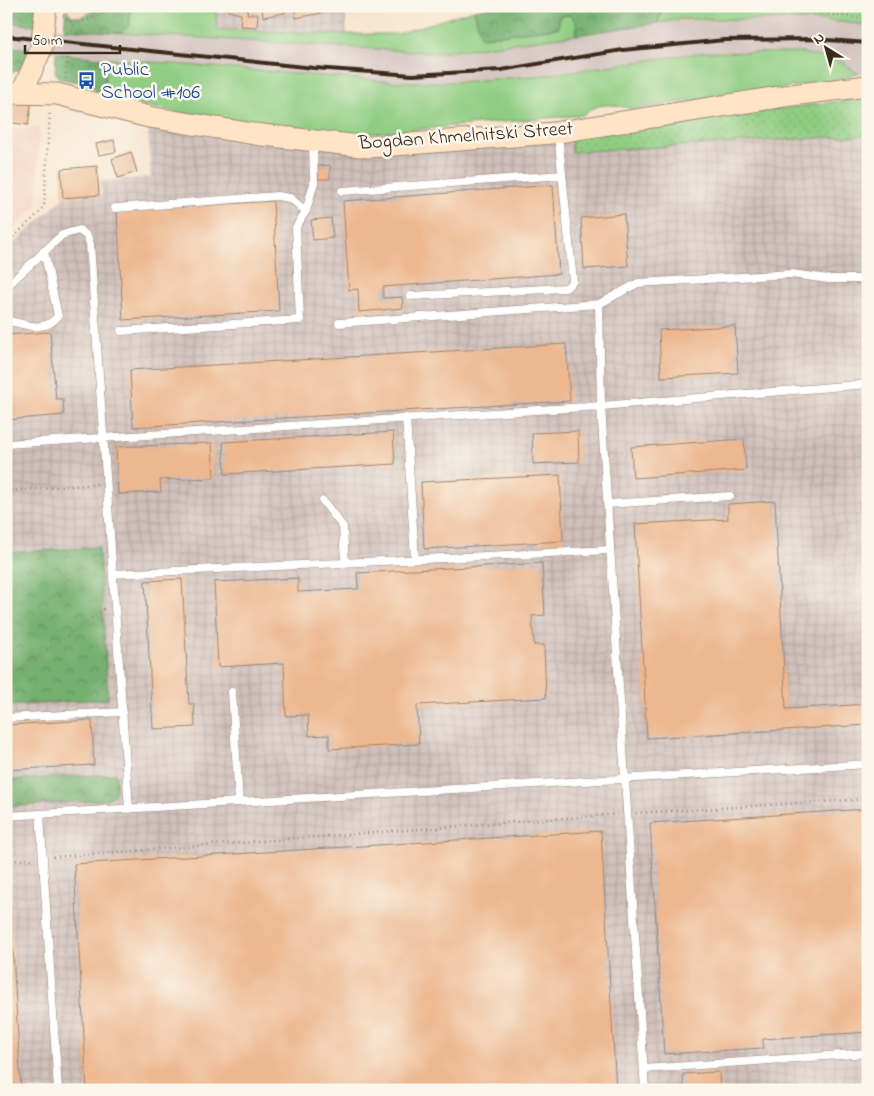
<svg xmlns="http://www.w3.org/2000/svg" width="874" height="1096" viewBox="0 0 874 1096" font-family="'Indie Flower',sans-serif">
<defs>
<pattern id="industrial-grid" width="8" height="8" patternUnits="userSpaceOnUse" patternTransform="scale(1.25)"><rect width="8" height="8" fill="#d0c0bc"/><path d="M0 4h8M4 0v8" fill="none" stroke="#b4a5a1"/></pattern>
<pattern id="forest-crowns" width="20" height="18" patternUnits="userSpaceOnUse" patternTransform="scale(1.25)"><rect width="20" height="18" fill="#74b070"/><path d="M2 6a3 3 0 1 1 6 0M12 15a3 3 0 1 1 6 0" fill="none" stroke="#608f5b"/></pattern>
<pattern id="garden-dots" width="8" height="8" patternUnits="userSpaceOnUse" patternTransform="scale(1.25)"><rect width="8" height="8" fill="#90cd82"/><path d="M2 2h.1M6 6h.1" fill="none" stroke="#7db070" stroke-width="1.8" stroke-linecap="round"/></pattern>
</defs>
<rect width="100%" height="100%" fill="#fbf7ec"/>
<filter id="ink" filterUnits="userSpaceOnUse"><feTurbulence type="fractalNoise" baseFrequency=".02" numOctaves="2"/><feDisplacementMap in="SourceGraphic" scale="10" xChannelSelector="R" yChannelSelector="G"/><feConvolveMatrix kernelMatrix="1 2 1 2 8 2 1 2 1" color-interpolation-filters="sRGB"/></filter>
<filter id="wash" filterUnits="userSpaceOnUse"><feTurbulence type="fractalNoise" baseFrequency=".0096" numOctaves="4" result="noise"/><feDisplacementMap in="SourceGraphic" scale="20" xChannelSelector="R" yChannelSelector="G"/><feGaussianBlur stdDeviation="1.12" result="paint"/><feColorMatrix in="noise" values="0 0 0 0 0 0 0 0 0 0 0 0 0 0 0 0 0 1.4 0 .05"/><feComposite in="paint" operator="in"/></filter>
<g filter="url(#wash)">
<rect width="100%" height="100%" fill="#f7e4cd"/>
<path fill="#f4d3c1" d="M65,6H106L80,17L72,16Z
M39,128L37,205L6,235V129Z"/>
<path fill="url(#industrial-grid)" d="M197,6H345L347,34L217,29L197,12Z
M148,128L259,143L571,137L572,151L868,135V1090H6V251L63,198L102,195L100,181L151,177Z"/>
<path fill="#d0c0bc" d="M679,19L821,20L868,25V74H858L843,62L803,53L705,52L545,75L457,82H397L100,58L6,47V22L85,31L438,53Z"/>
<path fill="#90cd82" stroke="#667c50" d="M120,6H184L197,12L216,11L217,29L329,34H397L474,10L482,37L558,28L559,16L570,15L577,22L576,35L438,53L121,33L130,24V10Z
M663,6H868V25L821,20L680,19L658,23Z
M705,52L803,53L843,62L858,74L827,82L634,109C613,105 601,100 583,115L364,134L327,133L248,125L100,98L106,74L100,58L397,82H457L545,75Z"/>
<path fill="url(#forest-crowns)" stroke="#586d47" d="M6,6H38L39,26L6,22Z
M106,6H120L130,10V24L121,33L64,29L66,9L72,16L80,17Z
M495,6H663L658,23L576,35V22L570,15L559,16V28L481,37L474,10Z
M6,47L37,49C28,62 22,72 6,74Z
M56,53L100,58L106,74L100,98L91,84L60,79L55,72Z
M99,547L108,699L6,706V553Z
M116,774V791L112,797L104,800L6,807V780Z"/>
<path fill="url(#garden-dots)" stroke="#667c50" d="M868,94V135L572,152L571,137L847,100Z"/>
<g id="blocks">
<path fill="#edb78f" d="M229,6H249L247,14H258L257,27L240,26L241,14L228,11Z
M262,6H284L285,13L263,17Z
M294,6H320L321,13L296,18Z
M6,102L31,105L28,125L6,122Z
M114,140L116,152L99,155L96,144Z
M131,152L137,172L118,178L112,159Z
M330,165V179H318V166Z
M97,166L99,195L63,198L61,169Z
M553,185L559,274L383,287V298L402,297L403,308L359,312L358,289L349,290L343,201Z
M273,201L279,311L123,320L117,211Z
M624,214L628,266L584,269L581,218Z
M331,218L333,238L313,240L311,220Z
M735,326L738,373L661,377L659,330Z
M50,332L56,399H63L64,415L6,420V335Z
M566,344L570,401L133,427L130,370Z
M578,431L579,462L533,464L532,433Z
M393,432L395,464L225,474L223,442Z
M744,439L746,470L633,478L631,447Z
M212,443L214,478L160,480L161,492L118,494L116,447Z
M560,475L563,541L424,549L421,482Z
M775,501L786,709L868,704V725L647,738L635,524L728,519V504Z
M542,563L545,615L532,616L534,645H544L546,698L417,705L419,744L329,749V735L309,736L308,715L286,716L284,663L218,667L214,582L298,578V592L358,589L357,573Z
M182,579L189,704H194L195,727L153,729L145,581Z
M92,720L94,765L6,770V725Z
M868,809V1032L763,1039V1048L664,1054L650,823Z
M601,831L616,1090H87L74,864Z
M6,884H9L21,1090H6Z
M719,1072L720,1090H684L683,1074Z"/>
</g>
</g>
<g filter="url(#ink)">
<use href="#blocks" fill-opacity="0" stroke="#998776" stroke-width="1"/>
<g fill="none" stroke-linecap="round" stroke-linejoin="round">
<defs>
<path id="lane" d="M342,191L562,175
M115,208L277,196L290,198L306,211
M6,287L62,235L79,230L87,236L90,244L129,809
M411,296L566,288L573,281L558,134
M6,320C25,324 44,334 58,316L44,251
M339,323L599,304
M121,331L300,320L296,227L306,211L314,183L313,142
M406,418L415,559
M6,444L601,406L868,384
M323,501L343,527L345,563
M607,504L730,496
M868,504H864L868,563
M113,574L610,550
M232,692L239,802
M6,718L122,712
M40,814L58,1090
M6,816L868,764
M644,1069L868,1053
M645,1090L601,406L599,304L638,283L792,274L828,279H868"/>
<path id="secondary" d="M6,93L57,94L149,117L254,134L369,147L553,133L791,95L868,86
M22,93L41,49L46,6"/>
</defs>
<use href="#lane" stroke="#998776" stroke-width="9"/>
<use href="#secondary" stroke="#998776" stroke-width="23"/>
<path stroke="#998776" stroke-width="2.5" stroke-dasharray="1 4" stroke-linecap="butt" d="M723,6L734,10L755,6
M794,6C818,16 843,14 868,20
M63,15L74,25L71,32
M74,25L122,6
M65,79L68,58
M6,244L40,212L44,204L50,111
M6,491L97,484
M6,680L105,608
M636,813L868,799
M53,857L618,814
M6,861L35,859"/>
<use href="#lane" stroke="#fff" stroke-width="8"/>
<use href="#secondary" stroke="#ffe4c6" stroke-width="21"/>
<path stroke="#3b2a1e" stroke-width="4" d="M6,36L314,68L413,75L501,70L623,50L725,40L814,39L868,43"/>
</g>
</g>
<defs>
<symbol id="bus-bare" viewBox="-9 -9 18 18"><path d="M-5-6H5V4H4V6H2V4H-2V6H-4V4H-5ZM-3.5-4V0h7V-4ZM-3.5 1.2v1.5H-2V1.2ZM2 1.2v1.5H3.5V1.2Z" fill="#1a4fb4" stroke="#fbf7ec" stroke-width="2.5" paint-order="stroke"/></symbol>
</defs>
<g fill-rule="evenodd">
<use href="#bus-bare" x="74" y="68" width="25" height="25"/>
</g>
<g text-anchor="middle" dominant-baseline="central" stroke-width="5" stroke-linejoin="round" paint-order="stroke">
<g font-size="20" fill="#164399" stroke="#fbf7ec" text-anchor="start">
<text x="101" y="70">Public<tspan x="101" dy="23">School #106</tspan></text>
</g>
<g font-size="20" fill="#3b2a1e" stroke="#fbf7ec">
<text transform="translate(466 137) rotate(-4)">Bogdan Khmelnitski Street</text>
</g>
</g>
<rect width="874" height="1096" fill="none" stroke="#fbf7ec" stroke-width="25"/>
<g transform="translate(826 48) rotate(323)" stroke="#fbf7ec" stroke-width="4" paint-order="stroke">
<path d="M0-4L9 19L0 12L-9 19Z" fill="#3b2a1e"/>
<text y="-8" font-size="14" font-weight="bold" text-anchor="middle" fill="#3b2a1e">N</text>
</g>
<path d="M25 45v8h95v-8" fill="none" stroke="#3b2a1e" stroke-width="2.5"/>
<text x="32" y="45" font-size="15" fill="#3b2a1e" stroke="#fbf7ec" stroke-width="4" paint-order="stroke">50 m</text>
</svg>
